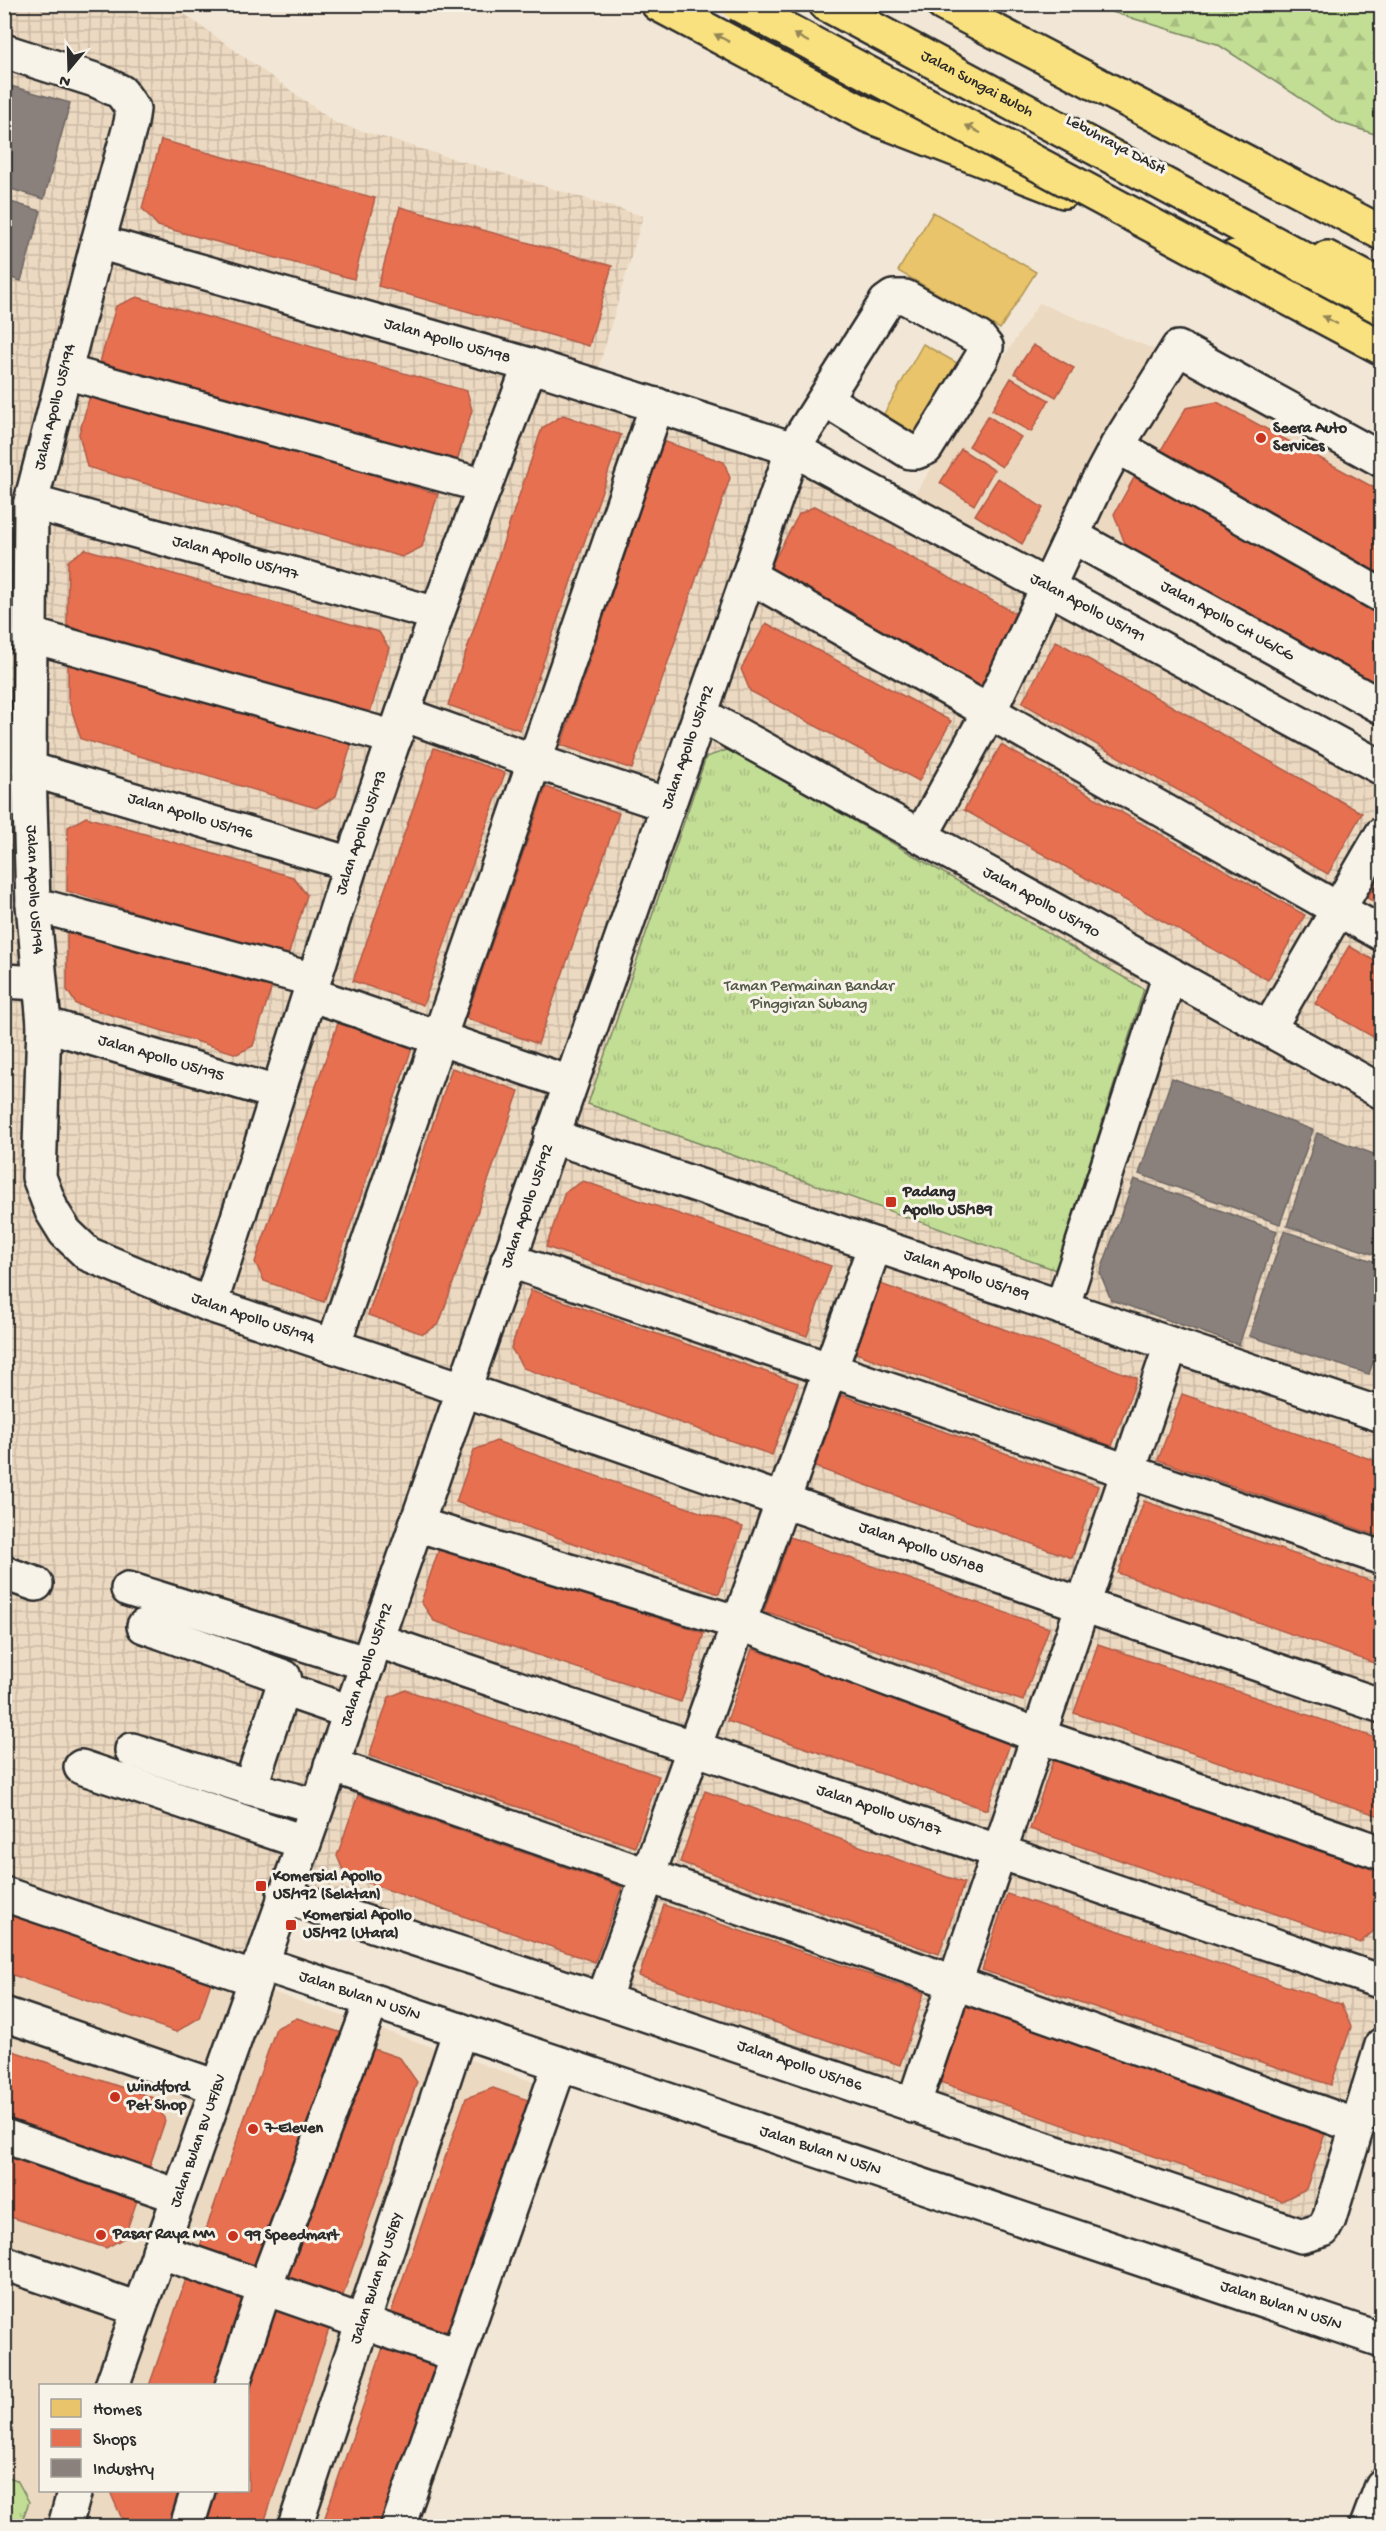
<svg xmlns="http://www.w3.org/2000/svg" width="1386" height="2531" viewBox="0 0 1386 2531" font-family="'Gochi Hand',sans-serif">
<defs>
<pattern id="industrial-grid" width="8" height="8" patternUnits="userSpaceOnUse" patternTransform="scale(1.5)"><rect width="8" height="8" fill="#ecd9c1"/><path d="M0 4h8M4 0v8" fill="none" stroke="#cbbaa6"/></pattern>
<pattern id="forest-firs" width="22" height="20" patternUnits="userSpaceOnUse" patternTransform="scale(1.5)"><rect width="22" height="20" fill="#c2dd94"/><path d="M5 1l3.5 6h-7zM16 11l3.5 6h-7z" fill="#a7be80"/></pattern>
<pattern id="park-tufts" width="24" height="20" patternUnits="userSpaceOnUse" patternTransform="scale(1.5)"><rect width="24" height="20" fill="#c2dd94"/><path d="M3 7l-1-3M5 7V3M7 7l1-3M15 17l-1-3M17 17v-4M19 17l1-3" fill="none" stroke="#a7be80"/></pattern>
</defs>
<rect width="100%" height="100%" fill="#f2e7d6"/>
<filter id="ink" filterUnits="userSpaceOnUse"><feTurbulence type="fractalNoise" baseFrequency=".0167" numOctaves="2"/><feDisplacementMap in="SourceGraphic" scale="12" xChannelSelector="R" yChannelSelector="G"/><feConvolveMatrix kernelMatrix="1 2 1 2 8 2 1 2 1" color-interpolation-filters="sRGB"/></filter>
<g filter="url(#ink)">
<path fill="#ecd9c1" fill-rule="evenodd" d="M1039,303L1181,360L1381,470V698L1068,525L1048,571L912,498Z
M5,1900L569,2094L419,2526H5ZM40,2386H248V2490H40Z"/>
<path fill="url(#industrial-grid)" d="M5,5H172L336,123L643,216L591,394L783,454L1381,784V2004L1317,2223L1302,2228L280,1885L249,1969L5,1885Z"/>
<path fill="url(#forest-firs)" stroke="#768460" stroke-width="1.5" d="M1089,5H1381V136L1337,122L1217,44Z"/>
<path fill="url(#park-tufts)" stroke="#768460" stroke-width="1.5" d="M730,749L1144,989L1056,1270L588,1104L706,757Z
M5,2476L17,2480L29,2502L20,2526H5Z"/>
<path fill="#e9c46a" stroke="#b09657" stroke-width="1.5" d="M933,212L1036,272L1000,329L898,271Z
M923,344L966,368L922,443L880,421Z"/>
<path fill="#e76f51" stroke="#af5b46" stroke-width="1.5" d="M161,140L375,198L354,279L158,226L142,208Z
M400,207L612,266L589,346L378,286Z
M137,297L467,391L472,410L456,465L100,362L116,306Z
M1033,345L1074,368L1056,397L1014,373Z
M1011,378L1049,400L1031,432L992,410Z
M91,392L438,494L422,547L402,557L87,467L79,434Z
M1217,402L1382,492V586L1155,460L1186,408Z
M563,415L621,435L520,730L448,705L542,428Z
M988,416L1021,437L1002,467L969,446Z
M663,441L724,462L730,478L632,769L561,745Z
M961,449L994,470L974,505L940,483Z
M1141,465L1382,601V694L1127,549L1114,514Z
M998,478L1043,508L1022,544L975,515Z
M815,506L1021,616L982,688L767,573L799,514Z
M85,549L379,632L389,648L370,713L67,626L68,561Z
M766,623L951,721L919,781L750,691L741,669Z
M1056,641L1362,813L1328,874L1022,703Z
M68,653L353,739L336,796L316,808L81,739L68,699Z
M1001,745L1305,915L1268,980L964,810Z
M434,748L505,773L423,1005L353,981Z
M546,787L619,813L538,1044L466,1018Z
M86,817L293,877L307,895L287,959L67,891L68,827Z
M1382,874V906L1367,898Z
M67,918L273,983L253,1046L237,1054L76,1004L67,990Z
M1349,946L1382,965V1042L1315,1004Z
M338,1023L412,1048L324,1302L264,1281L255,1262Z
M452,1068L519,1091L439,1324L423,1334L368,1315Z
M583,1181L831,1266L807,1336L546,1247L565,1192Z
M878,1283L1137,1378L1112,1446L853,1352Z
M531,1290L798,1383L772,1455L523,1368L511,1348Z
M1182,1394L1382,1463V1537L1158,1460Z
M841,1395L1098,1486L1072,1558L815,1467Z
M496,1441L743,1527L719,1594L456,1502L474,1450Z
M1144,1501L1382,1585V1666L1118,1573Z
M790,1537L1049,1628L1023,1701L764,1611Z
M440,1546L704,1633L681,1702L434,1621L421,1602Z
M1098,1644L1382,1740V1817L1074,1713Z
M752,1649L1012,1738L987,1810L727,1721Z
M406,1690L659,1776L635,1847L369,1756L389,1697Z
M1055,1755L1382,1868V1912L1376,1929L1360,1943L1030,1829Z
M705,1791L964,1883L939,1954L680,1862Z
M358,1795L622,1887L595,1962L345,1875L337,1856Z
M1007,1894L1341,2004L1351,2027L1331,2085L982,1970Z
M4,1903L214,1974L199,2018L176,2032L4,1972Z
M664,1905L924,1993L900,2065L639,1976Z
M967,2003L1327,2128L1306,2189L1282,2201L940,2082Z
M297,2018L342,2033L260,2270L199,2249L276,2028Z
M362,2045L400,2058L417,2082L341,2301L282,2281Z
M4,2048L157,2099L165,2121L148,2171L4,2121Z
M493,2088L531,2101L448,2339L389,2318L466,2098Z
M4,2146L140,2192L124,2238L106,2248L4,2215Z
M188,2273L251,2295L219,2386H149Z
M272,2303L331,2323L263,2526H197L209,2490H248V2386Z
M385,2342L443,2362L386,2526H322Z
M112,2490H183L170,2526H143L122,2519L111,2494Z"/>
<path fill="#8a817c" stroke="#6e6764" stroke-width="1.5" d="M4,84L70,103L44,199L4,187Z
M4,200L41,211L21,281L4,276Z
M4,302L11,305L4,332Z
M1172,1078L1313,1130L1280,1224L1139,1174Z
M1317,1133L1382,1157V1257L1287,1226Z
M1134,1179L1277,1231L1239,1345L1111,1300L1100,1273Z
M1284,1231L1382,1264V1336L1369,1374L1249,1336Z"/>
<g fill="none" stroke-linecap="round" stroke-linejoin="round">
<defs>
<g id="minor">
<path id="s1" d="M4,51L98,81L121,92L133,109L131,123L98,242L31,502L29,769L33,904L44,1024L39,1177L52,1211L65,1232L88,1254L210,1305L462,1389L1083,1605L1382,1706"/>
<path id="s2" d="M98,242L530,365L793,449L1382,768"/>
<path d="M65,372L485,486"/>
<path d="M1117,446L1382,596"/>
<path id="s3" d="M31,502L437,614"/>
<path id="s4" d="M1072,536L1382,707"/>
<path d="M749,576L1382,934"/>
<path d="M30,635L395,738"/>
<path d="M403,714L534,761L668,805"/>
<path id="s5" d="M700,714L1382,1092"/>
<path id="s6" d="M29,769L351,864"/>
<path d="M921,836L989,712L1095,487L1117,446L1178,348L1382,460"/>
<path d="M33,904L314,980"/>
<path d="M4,981L39,983"/>
<path d="M310,994L570,1083"/>
<path id="s7" d="M44,1024L277,1093"/>
<path d="M1269,1028L1382,834"/>
<path id="s8" d="M551,1136L1382,1415"/>
<path d="M508,1260C800,1357 1090,1460 1382,1558"/>
<path id="s9" d="M210,1305L351,864L437,614L530,365"/>
<path d="M1062,1308L1170,974"/>
<path d="M333,1346L657,405"/>
<path d="M416,1524L739,1623L1039,1736L1382,1853"/>
<path d="M4,1573L36,1584"/>
<path d="M128,1589L368,1664"/>
<path d="M144,1626L284,1677L285,1681L250,1788"/>
<path id="s10" d="M376,1640L1382,1982"/>
<path d="M283,1689L350,1712"/>
<path d="M132,1750L250,1788L316,1806"/>
<path d="M331,1765L956,1983L1357,2126"/>
<path d="M81,1767L303,1842"/>
<path d="M4,1894L255,1979"/>
<path id="s11" d="M284,1896L603,2000L1302,2236L1323,2230L1329,2219L1382,2045"/>
<path id="s12" d="M260,1963L1382,2340"/>
<path d="M603,2000L875,1245"/>
<path d="M4,2014L217,2087"/>
<path d="M913,2106L1171,1345"/>
<path d="M4,2136L178,2196"/>
<path d="M159,2251L457,2355"/>
<path d="M4,2263L138,2309"/>
<path id="s13" d="M112,2386L376,1640L793,449L886,302L893,297H905L979,338L986,347L981,359L926,448L916,452H910L826,400"/>
<path d="M232,2386L265,2287L372,2001"/>
<path d="M65,2526L75,2490"/>
<path d="M187,2526L198,2490"/>
<path id="s14" d="M295,2526L460,2030"/>
<path d="M398,2526L560,2064"/>
<path d="M1367,2526L1382,2486"/>
</g>
<g id="highway">
<path d="M658,4L867,115L1064,191"/>
<path id="s15" d="M826,4L1343,280"/>
<path d="M943,4L1382,233"/>
<path d="M1235,257L1382,313"/>
<path d="M1327,258L1382,287"/>
</g>
</defs>
<use href="#minor" stroke="#2b2b2b" stroke-width="38"/>
<use href="#highway" stroke="#2b2b2b" stroke-width="38"/>
<use href="#minor" stroke="#f7f3e8" stroke-width="33"/>
<use href="#highway" stroke="#fae180" stroke-width="33"/>
<defs>
<path id="highway-bridge" d="M738,4L1382,348"/>
</defs>
<use href="#highway-bridge" stroke="#2b2b2b" stroke-width="38" stroke-linecap="butt"/>
<use href="#highway-bridge" stroke="#fae180" stroke-width="33"/>
</g>
<defs><path id="oneway-solid" d="M-6-.8H1V-3.2L6.5 0L1 3.2V.8H-6Z" transform="scale(1.5)"/></defs>
<g fill="#928656">
<use href="#oneway-solid" transform="translate(722 38) rotate(-152)"/>
<use href="#oneway-solid" transform="translate(801 38) rotate(-152)"/>
<use href="#oneway-solid" transform="translate(973 129) rotate(-152)"/>
<use href="#oneway-solid" transform="translate(1330 320) rotate(-152)"/>
</g>
</g>
<g fill="#c8321e" stroke="#f7f3e8" stroke-width="2">
<circle cx="1261" cy="438" r="6"/>
<rect x="885" y="1196" width="12" height="12" rx="3"/>
<rect x="255" y="1880" width="12" height="12" rx="3"/>
<rect x="285" y="1919" width="12" height="12" rx="3"/>
<circle cx="115" cy="2097" r="6"/>
<circle cx="253" cy="2129" r="6"/>
<circle cx="101" cy="2235" r="6"/>
<circle cx="233" cy="2236" r="6"/>
</g>
<g text-anchor="middle" dominant-baseline="central" stroke-width="6" stroke-linejoin="round" paint-order="stroke">
<g font-size="16" fill="#2b2b2b" stroke="#f7f3e8">
<text stroke="none"><textPath href="#s15" startOffset="171">Jalan Sungai Buloh</textPath></text>
<text transform="translate(1115 146) rotate(28)">Lebuhraya DASH</text>
<text stroke="none"><textPath href="#s2" startOffset="363">Jalan Apollo U5/198</textPath></text>
<text transform="translate(56 407) rotate(-76)">Jalan Apollo U5/194</text>
<text stroke="none"><textPath href="#s3" startOffset="212">Jalan Apollo U5/197</textPath></text>
<text stroke="none"><textPath href="#s2" startOffset="1060">Jalan Apollo U5/191</textPath></text>
<text stroke="none"><textPath href="#s4" startOffset="177">Jalan Apollo CH UG/CG</textPath></text>
<text stroke="none"><textPath href="#s13" startOffset="1737">Jalan Apollo U5/192</textPath></text>
<text stroke="none"><textPath href="#s6" startOffset="168">Jalan Apollo U5/196</textPath></text>
<text stroke="none"><textPath href="#s9" startOffset="496">Jalan Apollo U5/193</textPath></text>
<text stroke="none"><textPath href="#s1" startOffset="939">Jalan Apollo U5/194</textPath></text>
<text stroke="none"><textPath href="#s5" startOffset="390">Jalan Apollo U5/190</textPath></text>
<text stroke="none"><textPath href="#s7" startOffset="122">Jalan Apollo U5/195</textPath></text>
<text stroke="none"><textPath href="#s13" startOffset="1251">Jalan Apollo U5/192</textPath></text>
<text stroke="none"><textPath href="#s8" startOffset="438">Jalan Apollo U5/189</textPath></text>
<text stroke="none"><textPath href="#s1" startOffset="1497">Jalan Apollo U5/194</textPath></text>
<text stroke="none"><textPath href="#s1" startOffset="2204">Jalan Apollo U5/188</textPath></text>
<text stroke="none"><textPath href="#s13" startOffset="765">Jalan Apollo U5/192</textPath></text>
<text stroke="none"><textPath href="#s10" startOffset="531">Jalan Apollo U5/187</textPath></text>
<text stroke="none"><textPath href="#s12" startOffset="105">Jalan Bulan N U5/N</textPath></text>
<text stroke="none"><textPath href="#s11" startOffset="543">Jalan Apollo U5/186</textPath></text>
<text stroke="none"><textPath href="#s13" startOffset="260">Jalan Bulan BV UF/BV</textPath></text>
<text stroke="none"><textPath href="#s12" startOffset="591">Jalan Bulan N U5/N</textPath></text>
<text stroke="none"><textPath href="#s14" startOffset="261">Jalan Bulan BY U5/BY</textPath></text>
<text stroke="none"><textPath href="#s12" startOffset="1077">Jalan Bulan N U5/N</textPath></text>
</g>
<g font-size="16" font-weight="bold" fill="#2b2b2b" stroke="#f7f3e8" text-anchor="start">
<text x="1273" y="429">Seera Auto<tspan x="1273" dy="18">Services</tspan></text>
<text x="903" y="1193">Padang<tspan x="903" dy="18">Apollo U5/189</tspan></text>
<text x="273" y="1877">Komersial Apollo<tspan x="273" dy="18">U5/192 (Selatan)</tspan></text>
<text x="303" y="1916">Komersial Apollo<tspan x="303" dy="18">U5/192 (Utara)</tspan></text>
<text x="127" y="2088">Windford<tspan x="127" dy="18">Pet Shop</tspan></text>
<text x="265" y="2129">7-Eleven</text>
<text x="113" y="2235">Pasar Raya MM</text>
<text x="245" y="2236">99 Speedmart</text>
</g>
<g font-size="16" fill="#515845" stroke="#f7f3e8">
<text x="809" y="987">Taman Permainan Bandar<tspan x="809" dy="18">Pinggiran Subang</tspan></text>
</g>
</g>
<rect width="1386" height="2531" fill="none" stroke="#f7f3e8" stroke-width="24"/>
<rect x="12" y="12" width="1362" height="2507" fill="none" stroke="#2b2b2b" stroke-width="2" filter="url(#ink)"/>
<rect x="39" y="2384" width="210" height="108" fill="#f7f3e8" stroke="#a5a39c" stroke-width="1.5"/>
<rect x="51" y="2399" width="30" height="18" fill="#e9c46a" stroke="#a5a39c" stroke-width="1.5"/>
<text x="93" y="2414" font-size="18" fill="#2b2b2b">Homes</text>
<rect x="51" y="2429" width="30" height="18" fill="#e76f51" stroke="#a5a39c" stroke-width="1.5"/>
<text x="93" y="2444" font-size="18" fill="#2b2b2b">Shops</text>
<rect x="51" y="2459" width="30" height="18" fill="#8a817c" stroke="#a5a39c" stroke-width="1.5"/>
<text x="93" y="2474" font-size="18" fill="#2b2b2b">Industry</text>
<g transform="translate(69 69) rotate(199)" stroke="#f7f3e8" stroke-width="4.5" paint-order="stroke">
<path d="M0-4.5L10 22L0 15L-10 22Z" fill="#2b2b2b"/>
<text y="-9" font-size="16" font-weight="bold" text-anchor="middle" fill="#2b2b2b">N</text>
</g>
</svg>
